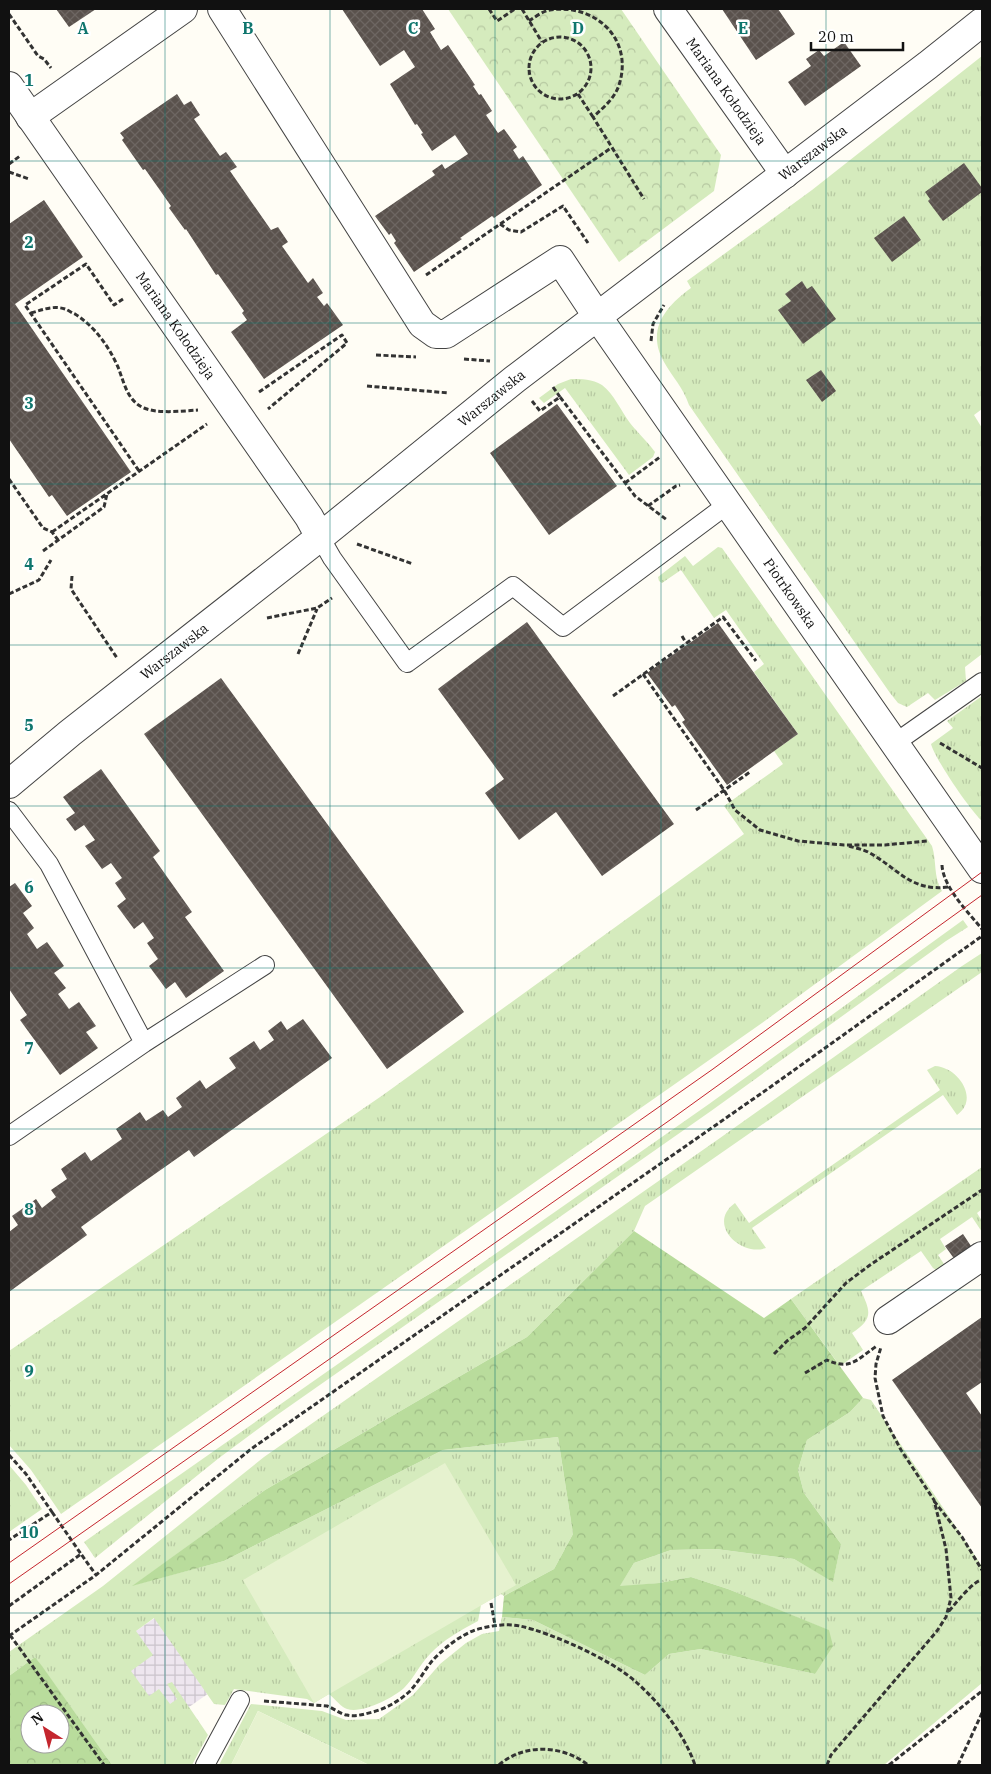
<svg xmlns="http://www.w3.org/2000/svg" width="991" height="1774" viewBox="0 0 991 1774" font-family="'IBM Plex Serif',serif">
<defs>
<pattern id="industrial-grid" width="8" height="8" patternUnits="userSpaceOnUse" patternTransform="scale(1.25)"><rect width="8" height="8" fill="#eee6ef"/><path d="M0 4h8M4 0v8" fill="none" stroke="#cbc4cc"/></pattern>
<pattern id="grass-tufts" width="24" height="20" patternUnits="userSpaceOnUse" patternTransform="scale(1.25)"><rect width="24" height="20" fill="#d5ebbd"/><path d="M3 7l-1-3M5 7V3M7 7l1-3M15 17l-1-3M17 17v-4M19 17l1-3" fill="none" stroke="#b6c8a1"/></pattern>
<pattern id="forest-crowns" width="20" height="18" patternUnits="userSpaceOnUse" patternTransform="scale(1.25)"><rect width="20" height="18" fill="#b9dc9c"/><path d="M2 6a3 3 0 1 1 6 0M12 15a3 3 0 1 1 6 0" fill="none" stroke="#9ebc85"/></pattern>
<pattern id="park-crowns" width="20" height="18" patternUnits="userSpaceOnUse" patternTransform="scale(1.25)"><rect width="20" height="18" fill="#d5ebbd"/><path d="M2 6a3 3 0 1 1 6 0M12 15a3 3 0 1 1 6 0" fill="none" stroke="#b6c8a1"/></pattern>
<pattern id="building-cross-hatch" width="8" height="8" patternUnits="userSpaceOnUse" patternTransform="scale(1.25)"><rect width="8" height="8" fill="#5a524d"/><path d="M0 0l8 8M0 8l8-8" fill="none" stroke="#6d6662"/></pattern>
</defs>
<rect width="100%" height="100%" fill="#fffdf5"/>
<path fill="url(#industrial-grid)" d="M176,1603L229,1679L142,1740L89,1664Z"/>
<path fill="url(#grass-tufts)" d="M982,56V409L974,415L982,428V654L965,667L966,681L935,700L928,693L907,707L898,703L890,693L689,405C683,387 673,378 664,362C646,330 665,307 691,288L687,281L812,190Z
M571,379C582,379 592,379 602,385C614,394 621,411 630,423C638,433 647,441 655,452L653,457L629,475L565,388L544,403L539,398L558,384Z
M718,547L722,548L932,846C937,861 933,877 942,891L762,1023L61,1514L31,1470L9,1445V1351L383,1095L744,834L724,806L783,764L774,751L798,734L754,672L764,664L726,610L714,618L681,570L662,583L659,581L658,577L685,556L693,566Z
M982,696V821C970,810 935,759 931,744L953,728L947,721Z
M963,920L968,927L946,941L711,1111L277,1415L219,1458L95,1558L84,1542L709,1104Z
M982,953V972L645,1206L634,1231L527,1337L265,1490L134,1585L224,1561L443,1450L558,1437L573,1534L554,1569L504,1596L501,1594L481,1605L478,1621C461,1630 443,1640 430,1654C420,1664 414,1678 404,1688C393,1698 362,1714 347,1709C341,1707 334,1698 329,1694L314,1703L307,1699L234,1689L225,1705L214,1704L154,1618L136,1631L153,1655L131,1671L149,1696L159,1689L170,1704L177,1699L167,1684L172,1682L208,1735L192,1765H112L35,1657L9,1676V1652L103,1586L264,1457L720,1138L962,966Z
M935,1066C958,1067 980,1099 957,1115L943,1095L752,1228L766,1248C741,1257 706,1224 735,1203L749,1223L940,1090L927,1070Z
M982,1167V1209L977,1213L982,1221V1232L972,1217L940,1239L946,1249L938,1255L948,1270L939,1272L933,1268L921,1251L861,1291C871,1312 873,1319 852,1333L863,1350L840,1366L791,1299Z
M863,1398L871,1400L982,1566V1683L884,1765H369L258,1711L231,1765H219L251,1704L322,1711L346,1720L379,1719L413,1695L440,1664L466,1643L482,1634L499,1631L502,1617L533,1620L645,1675L669,1654L701,1649L815,1674L828,1630L728,1589L691,1577L659,1583L619,1587L634,1563L671,1550L716,1549L794,1559L833,1581L841,1544L804,1493L798,1470L807,1440L850,1412Z
M9,1465L26,1485L42,1509L9,1532Z"/>
<path fill="url(#forest-crowns)" fill-rule="evenodd" d="M634,1231L764,1318L791,1299L863,1398L850,1412L807,1440L798,1470L804,1493L841,1544L833,1582L794,1559L716,1549L671,1550L634,1563L620,1586L659,1583L691,1577L728,1589L829,1630L833,1646L815,1674L701,1649L669,1654L645,1675L533,1620L502,1617L504,1596L554,1569L573,1534L558,1437L443,1450L224,1561L132,1586L265,1490L527,1337Z
M35,1657L42,1666L112,1765H9V1676ZM30,1714H60V1744H30Z"/>
<path fill="url(#park-crowns)" d="M448,9H621L721,155L714,191L619,262Z"/>
<path fill="#e6f2cf" d="M445,1463L516,1585L314,1703L243,1580Z
M258,1711L369,1765H231Z"/>
<path fill="url(#building-cross-hatch)" d="M56,9H96L69,27Z
M342,9H422L435,29L430,32L441,50L448,45L475,85L473,86L479,95L481,94L492,111L486,115L498,133L504,129L517,147L513,150L519,159L523,156L542,185L494,218L492,216L460,238L462,239L414,272L394,243L396,241L391,233L389,235L375,216L435,175L432,171L442,164L445,169L468,154L455,135L432,151L421,134L423,133L417,124L415,125L390,84L415,67L404,50L380,66Z
M722,9H778L795,34L756,60Z
M844,42L861,66L805,106L788,82L811,66L806,59L819,50L824,56Z
M177,94L184,105L191,101L200,115L194,119L220,156L226,152L237,167L230,171L271,230L278,227L288,242L282,246L308,283L313,278L323,293L317,297L324,306L327,303L343,325L264,379L231,332L247,320L242,313L244,311L218,274L216,275L186,229L185,230L169,208L171,206L145,169L143,170L122,140L124,138L120,133Z
M964,163L982,188V192L943,221L928,201L930,199L925,192Z
M44,200L83,257L15,304L131,472L67,516L52,495L49,497L9,439V224Z
M904,216L921,240L892,262L874,238Z
M802,281L807,289L812,286L836,319L803,344L778,310L791,301L785,294Z
M821,370L836,391L822,402L806,380Z
M557,404L617,486L549,535L490,453Z
M527,622L674,824L602,876L556,812L519,840L485,793L504,779L438,689Z
M718,623L798,734L727,785L682,722L685,720L675,705L672,707L647,673Z
M221,678L464,1012L387,1069L144,734Z
M101,769L160,851L153,857L192,912L185,917L224,971L186,998L175,982L166,989L149,966L158,959L147,943L154,938L143,922L134,929L117,906L126,899L115,883L122,878L111,863L102,869L85,846L95,840L84,825L75,831L66,819L75,813L63,797Z
M15,883L32,906L23,913L34,928L27,934L37,949L47,942L64,966L54,973L66,988L58,994L69,1009L79,1002L96,1026L86,1032L98,1048L60,1075L20,1020L27,1015L9,989V887Z
M303,1019L332,1058L194,1157L189,1150L135,1188L81,1227L87,1235L9,1292V1232L18,1225L12,1216L36,1199L42,1208L56,1197L51,1190L67,1179L61,1169L85,1152L91,1161L122,1139L116,1129L140,1112L146,1121L163,1110L168,1117L182,1107L176,1098L200,1080L206,1089L236,1068L229,1058L254,1041L260,1050L274,1040L268,1031L281,1021L287,1030Z
M963,1234L975,1252L958,1264L945,1246Z
M982,1317V1382L966,1393L982,1416V1508L892,1380Z"/>
<g fill="none" stroke-linecap="round" stroke-linejoin="round">
<defs>
<path id="service" d="M320,537L332,558L407,663L513,586L563,627L728,504
M895,743L982,682
M9,811L49,864L144,1043
M9,1136L144,1043L265,965
M205,1765L240,1700"/>
<g id="minor">
<path d="M222,9L422,324L436,334H446L560,260L597,316"/>
<path id="s1" d="M668,9L785,174"/>
<path id="s2" d="M9,86L309,517L320,537"/>
<path d="M30,117L183,9"/>
<path d="M888,1320L982,1256"/>
</g>
<g id="tertiary">
<path id="s3" d="M597,316L982,869"/>
<path id="s4" d="M9,784L70,733L320,537L515,379L928,65L982,22"/>
</g>
</defs>
<use href="#service" stroke="#444" stroke-width="20"/>
<use href="#minor" stroke="#444" stroke-width="30"/>
<use href="#tertiary" stroke="#444" stroke-width="30"/>
<path stroke="#333" stroke-width="3" stroke-dasharray="5 2.5" stroke-linecap="butt" d="M489,9L497,21L515,9
M522,9L542,42
M9,14L38,56L44,59L51,68
M529,21C535,17 543,11 550,10C595,3 634,39 619,85C615,98 603,108 593,117L644,199
M529 68a31 31 0 1 1 62 0a31 31 0 1 1-62 0Z
M578,94L593,117
M9,164L20,156
M9,172L29,179
M500,224L509,230L521,232L563,206L588,243
M426,275L611,148
M123,299L114,305L86,264L25,305L139,471
M31,313C42,310 53,305 65,309C68,310 72,313 75,314C95,327 108,345 118,367C124,382 127,401 144,408C159,414 182,411 198,410
M651,341L653,324L664,305
M376,355L416,357
M464,359L490,361
M367,386L449,393
M553,387L560,397
M259,392L342,335L347,343L268,409
M532,401L540,411L560,397L635,496L667,520
M9,479L43,528L52,532L58,540
M625,483L660,457
M648,506L676,486L680,485
M52,532L207,424
M357,544L413,564
M43,551L104,507L107,494
M72,576L71,589L117,658
M9,594L39,580L51,560
M267,618L317,608L332,598
M682,636L686,643
M298,654L317,609
M643,674L724,790L735,810L760,830L798,841L844,845H885L927,841
M613,696L723,617L756,661
M940,743L982,768
M696,810L750,772
M849,846C855,848 862,849 868,852C898,868 910,892 949,887
M942,865C943,887 968,912 982,929
M774,1354L787,1341L805,1328L846,1283L870,1265L982,1190
M805,1373L827,1360C851,1371 857,1359 877,1346
M9,1455L26,1474L52,1512L9,1540
M934,1501L962,1537L982,1570
M52,1512L81,1554
M491,1603L495,1625
M9,1606L81,1554L96,1575
M949,1611C956,1603 973,1581 982,1580
M10,1635L104,1765
M9,1636L96,1575L251,1449L769,1088L982,936
M264,1701L327,1706C333,1708 342,1715 347,1715C356,1717 364,1714 373,1712C387,1708 399,1701 409,1692C418,1683 424,1671 432,1661C443,1649 459,1636 475,1630C489,1626 505,1623 520,1626C552,1633 612,1660 636,1682C661,1704 684,1734 695,1765
M499,1765C524,1743 563,1745 588,1765
M827,1765L831,1755L937,1631L946,1617L951,1598L946,1549L934,1500L901,1450L883,1416L875,1378L876,1364L881,1347
M889,1765L982,1691
M958,1765L982,1713"/>
<use href="#service" stroke="#fff" stroke-width="18"/>
<use href="#minor" stroke="#fff" stroke-width="28"/>
<use href="#tertiary" stroke="#fff" stroke-width="28"/>
<path stroke="#c4262e" stroke-width="1" d="M9,1563L713,1069L982,872
M9,1584L670,1120L982,895"/>
</g>
<path fill="none" stroke="#0f766e" stroke-width="1" stroke-opacity="0.55" d="M165,9V1765M330,9V1765M495,9V1765M661,9V1765M826,9V1765M9,161H982M9,323H982M9,484H982M9,645H982M9,806H982M9,968H982M9,1129H982M9,1290H982M9,1451H982M9,1613H982"/>
<g text-anchor="middle" dominant-baseline="central" stroke-width="5" stroke-linejoin="round" paint-order="stroke">
<g font-size="14" fill="#111" stroke="#fff">
<text stroke="none"><textPath href="#s1" startOffset="101">Mariana Kołodzieja</textPath></text>
<text stroke="none"><textPath href="#s4" startOffset="1022">Warszawska</textPath></text>
<text stroke="none"><textPath href="#s2" startOffset="292">Mariana Kołodzieja</textPath></text>
<text stroke="none"><textPath href="#s4" startOffset="618">Warszawska</textPath></text>
<text stroke="none"><textPath href="#s3" startOffset="338">Piotrkowska</textPath></text>
<text stroke="none"><textPath href="#s4" startOffset="212">Warszawska</textPath></text>
</g>
</g>
<g font-size="16" text-anchor="middle" font-weight="bold" fill="#0f766e" stroke="#fff" stroke-width="5" stroke-linejoin="round" paint-order="stroke">
<text x="83" y="34">A</text>
<text x="248" y="34">B</text>
<text x="413" y="34">C</text>
<text x="578" y="34">D</text>
<text x="743" y="34">E</text>
<text x="29" y="86">1</text>
<text x="29" y="248">2</text>
<text x="29" y="409">3</text>
<text x="29" y="570">4</text>
<text x="29" y="731">5</text>
<text x="29" y="893">6</text>
<text x="29" y="1054">7</text>
<text x="29" y="1215">8</text>
<text x="29" y="1377">9</text>
<text x="29" y="1538">10</text>
</g>
<rect width="991" height="1774" fill="none" stroke="#111111" stroke-width="20"/>
<g transform="translate(45 1729) rotate(324)"><circle r="24" fill="#ffffff" stroke="#a0a0a0"/>
<path d="M0-4L9 19L0 12L-9 19Z" fill="#c4262e"/>
<text y="-8" font-size="14" font-weight="bold" text-anchor="middle" fill="#111111">N</text>
</g>
<path d="M811 42v8h92v-8" fill="none" stroke="#111111" stroke-width="2.5"/>
<text x="818" y="42" font-size="15" fill="#111111" stroke="#ffffff" stroke-width="4" paint-order="stroke">20 m</text>
</svg>
